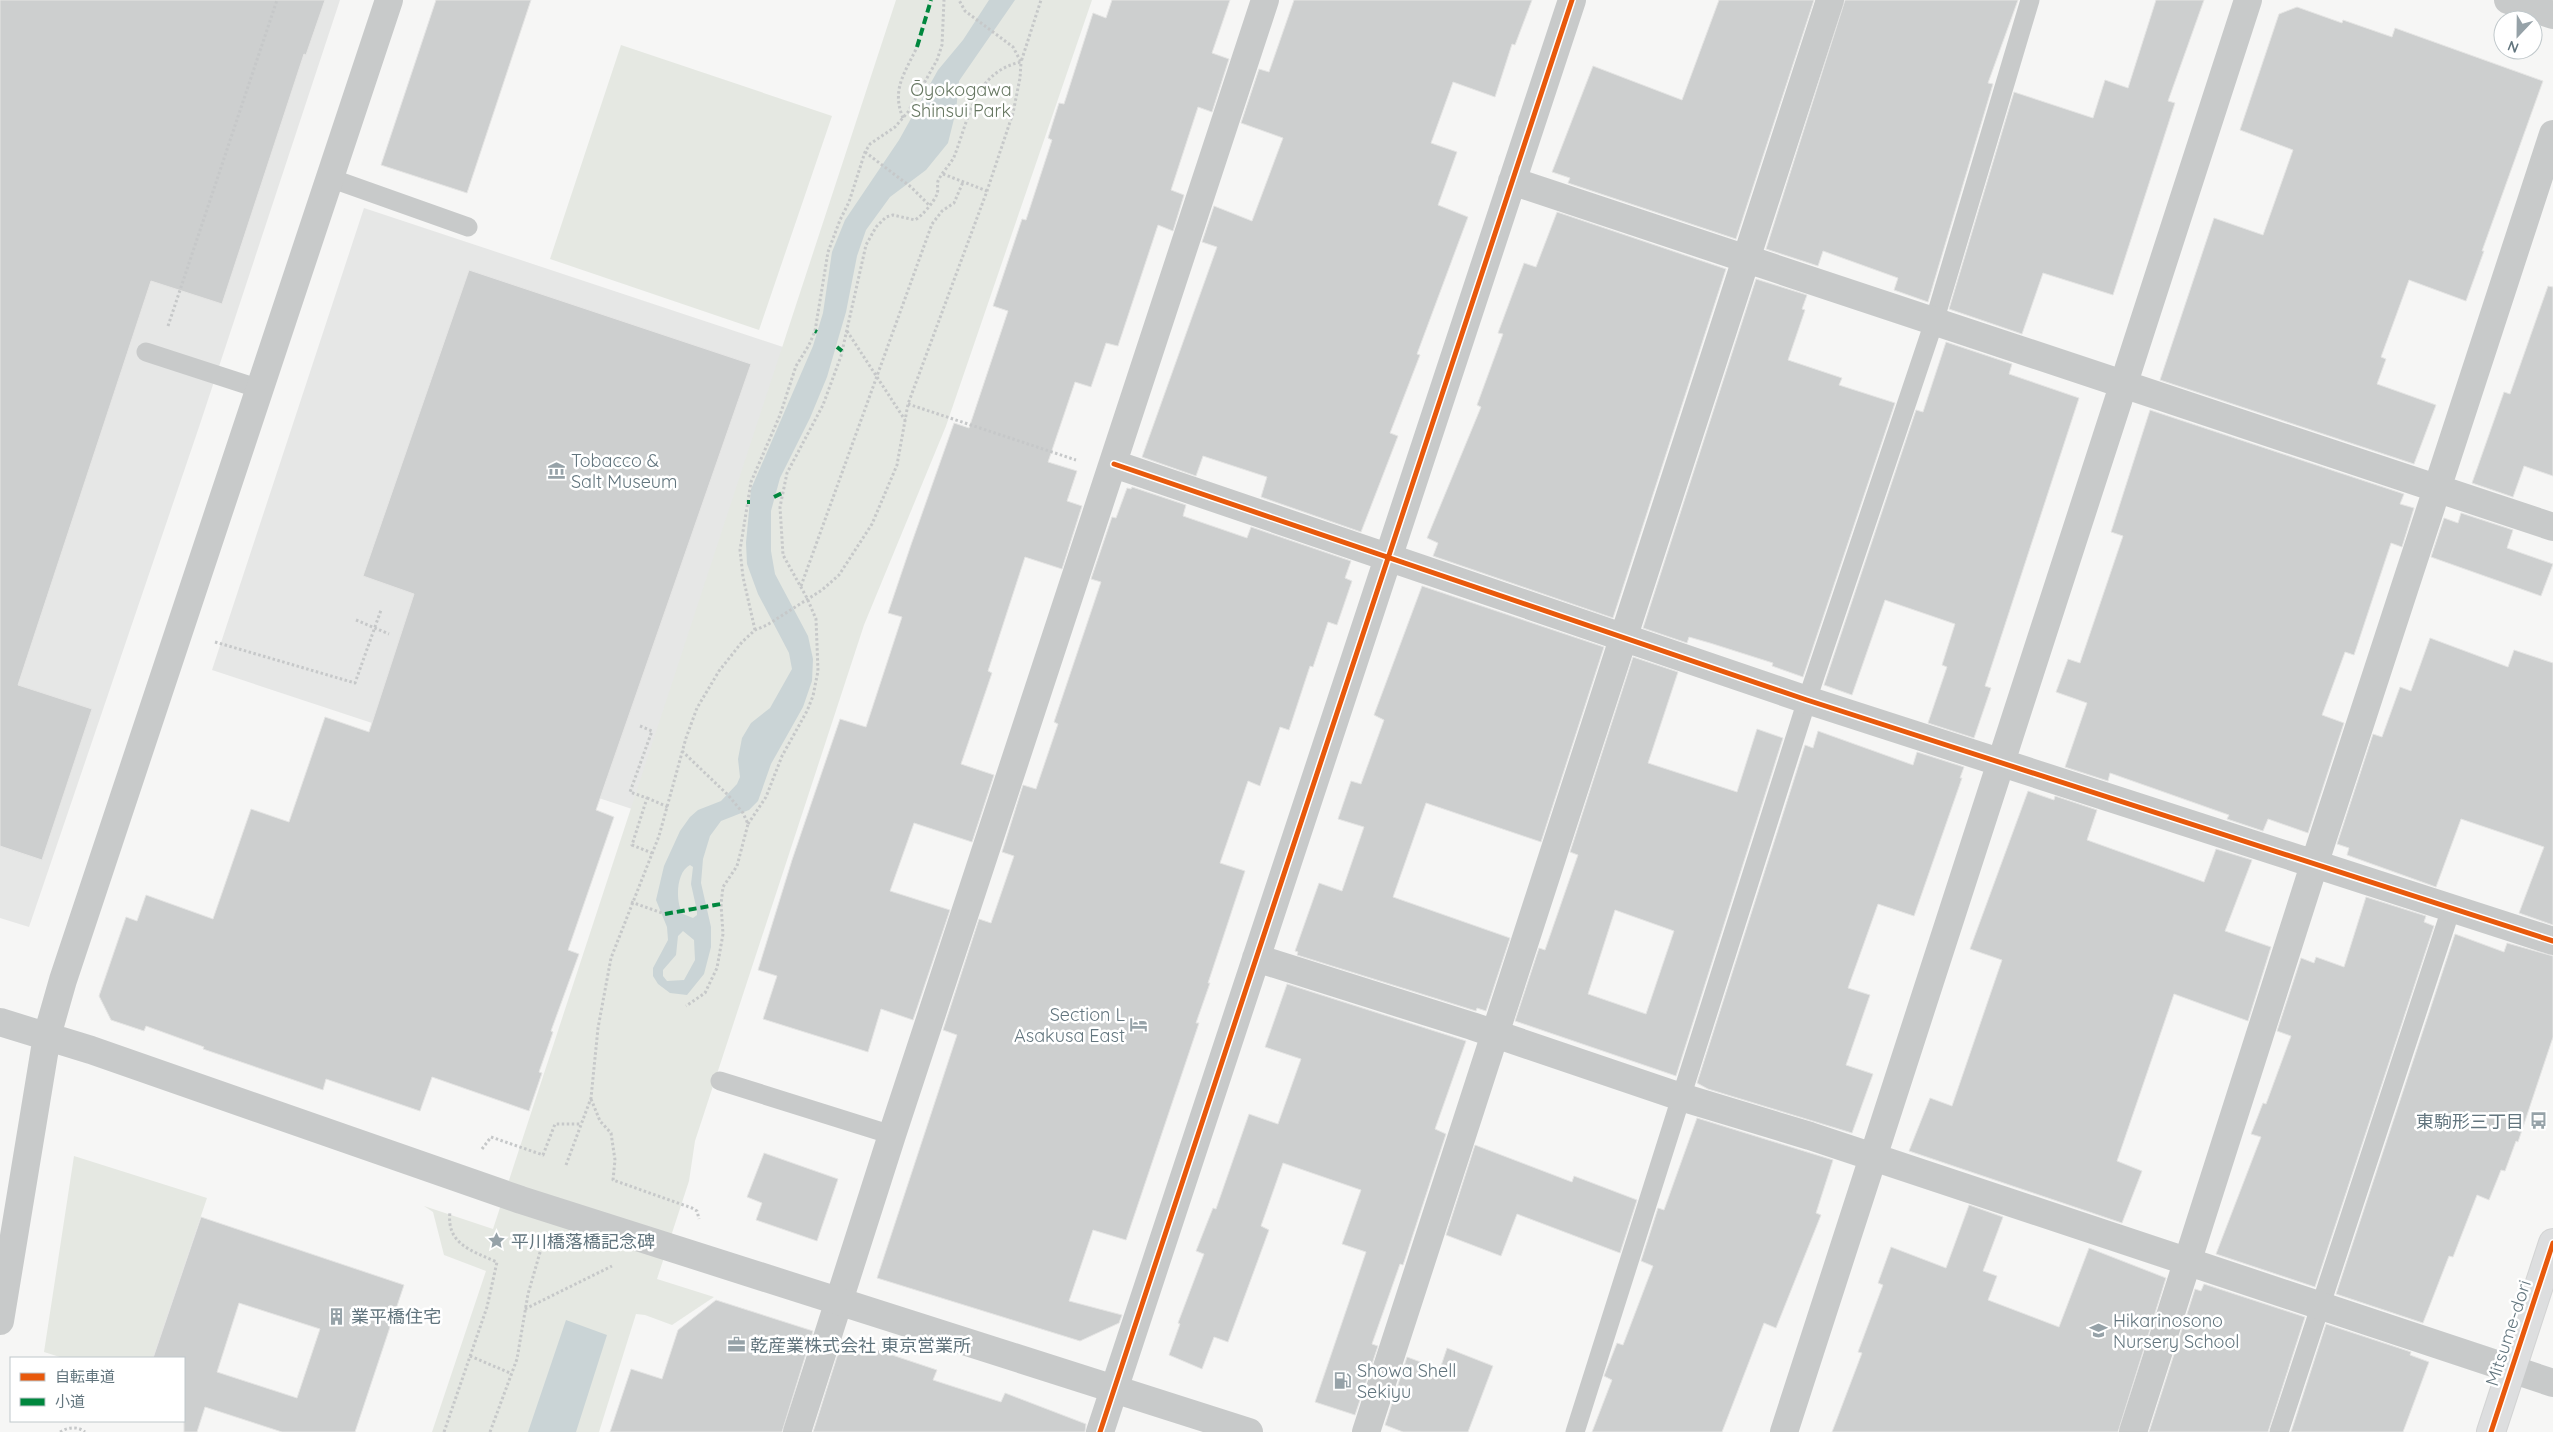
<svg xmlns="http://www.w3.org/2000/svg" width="2553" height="1432" viewBox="0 0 2553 1432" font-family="Quicksand,'Noto Sans JP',sans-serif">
<rect width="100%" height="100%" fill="#f6f6f5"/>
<path fill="#e6e7e6" d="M0,0H340L199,427L29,927L0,918Z
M364,208L783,347L632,809L212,670Z"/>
<path fill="#e5e8e2" d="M896,0H1092L946,426L864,625L695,1141L689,1181L657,1279L714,1297L672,1325L645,1315L636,1314L599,1432H432L486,1271L444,1255L433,1212L424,1206L493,1229Z
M621,45L832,116L759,330L550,259Z
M74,1156L207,1198L153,1358H63L44,1352Z"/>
<path fill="#cad4d6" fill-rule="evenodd" d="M989,0H1015L959,81L956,111L948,143L926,170L890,197L866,230L857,256L846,312L827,377L810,418L780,478L771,511V551L775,574L808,636L813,659L812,681L803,707L771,764L758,801L749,810L721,821L710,836L703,859L701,883L711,927V947L704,974L687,995L670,993L658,984L653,976V968L668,940L667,927L656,900L664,866L680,831L690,817L698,810L721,801L737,784L740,777L738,759L742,738L751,723L770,708L792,669L789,653L758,594L747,564L746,543L751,489L813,346L823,313L832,252L845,220L899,140L938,70L963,40ZM690,865L693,867L691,884L697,911V915L693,918L683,914C675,902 676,872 690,865ZM683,931L694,940L695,960L684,980L667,981L663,976V970L676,955L678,936Z
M566,1320L607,1335L576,1432H528Z"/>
<path fill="#cdcfcf" stroke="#e5e5e4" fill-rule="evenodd" d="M0,0H325L306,55L304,54L222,304L151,281L18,685L92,709L42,860L0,846Z
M436,0H531L467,193L381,165Z
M1112,0H1230L1212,53L1229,59L1212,112L1198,107L1171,190L1184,195L1173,231L1158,225L1118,346L1106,343L1091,387L1075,382L1048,462L1077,471L1067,501L1082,506L1062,569L1025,557L988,671L992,673L961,764L994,775L972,842L914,823L890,891L950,910L913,1020L881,1009L868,1052L763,1019L777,976L758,970L792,860L840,719L866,727L902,617L888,613L912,542L954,423L969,428L1008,311L993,306L1022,219L1026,220L1052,140L1048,138L1059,103L1064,104L1093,13L1106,18Z
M1294,0H1532L1515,45L1512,44L1495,97L1453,82L1431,143L1457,152L1438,205L1468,217L1417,354L1420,355L1390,433L1398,436L1361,532L1261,497L1267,477L1203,456L1196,476L1142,457L1217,247L1202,242L1214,206L1252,221L1283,138L1241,123L1259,69L1269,72Z
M1719,0H1814L1736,239L1568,183L1570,178L1552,172L1593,66L1682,100Z
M1845,0H2018L1988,83L1993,84L1928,302L1894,290L1898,278L1823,251L1818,266L1766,249Z
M2156,0H2204L2168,101L2175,103L2113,295L2043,273L2022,334L1949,309L2014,92L2093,118L2105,80L2128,88Z
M2297,7L2342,23L2343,20L2392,37L2395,28L2543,81L2482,251H2484L2466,301L2409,280L2381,357L2386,359L2377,384L2436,405L2414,464L2160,380L2214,218L2263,235L2293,150L2240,130L2279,14Z
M1557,212L1726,269L1613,618L1433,556L1438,543L1427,538L1481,407L1477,405L1503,334L1498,333L1524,263L1536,267Z
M469,270L751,364L596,810L614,817L568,950L579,954L551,1031L553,1032L539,1072L542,1073L529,1111L432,1077L420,1111L326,1079L323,1090L203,1049L204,1047L146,1026L144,1031L111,1020L99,996L126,917L137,921L146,895L213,919L251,809L289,822L325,717L369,732L414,594L363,576Z
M1756,279L1807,295L1802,309L1805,310L1788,360L1842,378L1839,385L1895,403L1803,677L1772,666L1773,663L1710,643L1689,637L1687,643L1643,628Z
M2548,286L2553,287V476L2524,466L2513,497L2472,483L2504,392L2510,394Z
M1946,342L2012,364L2009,374L2079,398L1985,686L1991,688L1974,738L1928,723L1947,667L1942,665L1955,624L1885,600L1852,695L1824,685L1916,410L1923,412Z
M2150,410L2404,494L2400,504L2414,508L2402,547L2391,543L2354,655L2345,652L2322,715L2344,723L2308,833L2268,819L2263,831L2227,819L2229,815L2110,773L2108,781L2065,767L2087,703L2056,692L2068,659L2080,663L2123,536L2111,532Z
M1132,487L1186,505L1183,516L1247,538L1251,527L1351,561L1345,578L1352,581L1337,625L1328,622L1313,667L1310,666L1289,730L1280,727L1260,786L1248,781L1220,863L1245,871L1208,983H1210L1196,1023H1199L1126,1240L1093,1230L1069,1301L1122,1315L1119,1323L1080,1341L877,1278L957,1035L943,1030L979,919L991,923L1014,856L1002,852L1023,785L1036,789L1058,724L1054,722L1101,582L1091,579L1112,517L1116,518L1127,488L1131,489Z
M2461,513L2513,530L2507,548L2553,564L2541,596L2431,557L2444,518L2458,523Z
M1422,586L1604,647L1541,842L1426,803L1393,897L1510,938L1486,1011L1477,1008L1476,1011L1297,955L1298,952L1295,951L1319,883L1342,891L1364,827L1338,819L1351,781L1361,784L1384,720L1374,715Z
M2430,638L2508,667L2514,650L2553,663V925L2519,913L2544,847L2461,819L2436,887L2347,855L2349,848L2337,844L2373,734L2382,737L2400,687L2411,691Z
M1633,657L1678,672L1648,763L1737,792L1757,729L1783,738L1676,1076L1515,1021L1539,948L1545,950L1578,855L1570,852ZM1615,910L1674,931L1646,1014L1588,994Z
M1818,731L1913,765L1917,752L1964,767L1960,778H1962L1914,916L1878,904L1848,988L1870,995L1846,1065L1873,1074L1852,1133L1708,1089L1697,1083L1805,745L1813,748Z
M2028,791L2054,800L2055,796L2097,810L2087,840L2204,882L2216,849L2252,860L2225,931L2271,947L2248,1021L2174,994L2117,1161L2142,1171L2122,1223L1909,1151L1930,1098L1952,1106L2002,960L1970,949Z
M2366,897L2426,916L2424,922L2434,926L2315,1287L2216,1254L2261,1137L2251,1134L2263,1103L2266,1104L2291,1036L2277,1031L2301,958L2314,963L2316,957L2344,967Z
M2455,934L2504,952L2507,943L2553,956V1037L2518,1142L2516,1141L2505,1171L2501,1170L2489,1200L2477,1195L2453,1257L2449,1256L2423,1323L2336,1294Z
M1287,984L1466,1041L1435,1129L1446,1134L1403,1265L1400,1264L1372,1344L1378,1346L1355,1415L1315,1402L1366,1252L1342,1244L1361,1190L1283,1163L1261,1226L1269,1230L1228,1342L1214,1337L1202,1369L1169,1355L1180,1324L1178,1323L1204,1254L1196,1251L1213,1208L1216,1209L1249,1114L1278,1124L1301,1059L1265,1047Z
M1697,1118L1833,1160L1816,1213L1821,1215L1776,1328L1764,1323L1722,1432H1592L1612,1380L1604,1376L1617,1343L1623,1345L1653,1266L1641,1261L1658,1208L1664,1210Z
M1475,1145L1572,1182L1574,1176L1637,1200L1620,1253L1517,1214L1501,1256L1446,1235Z
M764,1153L838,1179L817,1241L756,1220L762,1203L747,1197Z
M1969,1205L2003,1217L1983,1271L1997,1276L1988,1300L2059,1327L2089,1248L2166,1278L2118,1432H1832L1862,1353L1858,1352L1883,1285L1878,1283L1891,1247L1946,1268Z
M201,1217L404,1285L355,1432H282L205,1407L197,1432H184V1358H153ZM239,1303L320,1329L297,1398L217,1372Z
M2204,1284L2305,1317L2268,1432H2149L2195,1289L2201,1291Z
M716,1300L813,1331L782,1432H610L631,1369L662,1379L678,1330Z
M2326,1324L2411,1352L2410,1355L2429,1362L2403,1432H2291Z
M842,1341L852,1344L853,1342L937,1370L933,1380L1001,1402L1005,1393L1086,1424L1085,1432H813Z
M1447,1348L1493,1366L1468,1432H1403L1385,1425L1407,1357L1440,1369Z"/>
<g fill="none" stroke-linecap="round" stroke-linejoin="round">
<defs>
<path id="primary" d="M2491,1432L2553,1243"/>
</defs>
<use href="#primary" stroke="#d2d3d3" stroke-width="30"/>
<path stroke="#c6c8c9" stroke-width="3" stroke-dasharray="2.5 2.5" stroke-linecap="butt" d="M903,118C891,89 905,73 917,47
M865,152L911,187L929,205
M943,174L987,191
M168,326L277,0
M847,331L905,420
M908,404L1076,460
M801,586L932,224L942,211L954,203L963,182
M356,620L389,634
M755,630L743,577L740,550L751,482L780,415L796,366L809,345L815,331L828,252L840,220L849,202L865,152L870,144L895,127L908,112L937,60L942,45L944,0
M215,642L355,683L381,610
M640,726L652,731L630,792L647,798L632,845L652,853
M682,751L728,795L743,813L748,824L737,866L723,887L721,904L723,934L717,968L705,993L686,1006
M647,798L668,807
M748,824L766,797L782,756L807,711L813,696L818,671L816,619L807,598L783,555L780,507L787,473L823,405L841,356L866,245L876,227L886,217L893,215L915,220C922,216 934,202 937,194C939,189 936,183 939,179C943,171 950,165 954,157C969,119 974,72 1021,62L1041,0
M631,902L665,914
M591,1099L600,1121L611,1133L615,1160L613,1180L692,1208L697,1211L699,1219
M482,1149L491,1137L543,1155L555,1124H580
M566,1165L591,1098L598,1028L611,958L659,836L686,738L697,708L719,671L742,642L755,630L767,625L822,590L839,575L872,524L897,465L908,404L987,191L1013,113L1020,78L1021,62L1013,47L965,11L959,0
M525,1309L612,1266
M470,1356L510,1373
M60,1432C68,1427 78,1426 85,1432
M444,1432L487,1307L497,1262C472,1251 446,1244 450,1212
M490,1432L517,1359L528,1294L541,1249"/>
<path stroke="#c8caca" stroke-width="19" d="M330,178L468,227
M146,352L260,389
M720,1081L892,1135
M1575,1432L1807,700L1934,322L2030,0
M2279,1432L2451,909"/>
<path stroke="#c8caca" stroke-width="28" d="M1512,181L2553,527
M1114,464L1807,700L2553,941
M1256,958L1472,1026L1681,1097L1810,1136L2553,1383
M797,1432L892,1135L1265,0
M1100,1432L1572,0
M1366,1432L1830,0
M1784,1432L2248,0
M2133,1432L2314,865L2553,134"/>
<path stroke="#c8caca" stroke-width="28" d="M2508,0L2553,15
M0,1022L91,1050L521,1200L1249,1432
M0,1321L47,1036L63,980L389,0"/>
<use href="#primary" stroke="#dddedf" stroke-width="28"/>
<path stroke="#00873e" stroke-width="4" stroke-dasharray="8 4" stroke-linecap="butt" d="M917,47L931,0
M815,331L817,332
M837,347L842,351
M774,497L782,493
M747,502H750
M665,914L721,904"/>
<defs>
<path id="cycleway" d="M1114,464L1807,700L2553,941
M1100,1432L1572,0
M2491,1432L2553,1243"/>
</defs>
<use href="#cycleway" stroke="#fff" stroke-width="8"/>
<use href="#cycleway" stroke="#e8590c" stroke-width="5"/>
</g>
<defs>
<symbol id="museum-bare" viewBox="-9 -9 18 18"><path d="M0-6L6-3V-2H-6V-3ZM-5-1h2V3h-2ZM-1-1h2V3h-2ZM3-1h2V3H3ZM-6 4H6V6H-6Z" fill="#96a2a8" stroke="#fff" stroke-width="2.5" paint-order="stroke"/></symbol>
<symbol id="hotel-bare" viewBox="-9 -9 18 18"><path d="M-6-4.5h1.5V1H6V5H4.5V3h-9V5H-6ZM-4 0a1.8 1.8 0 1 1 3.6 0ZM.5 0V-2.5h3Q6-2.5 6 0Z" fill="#96a2a8" stroke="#fff" stroke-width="2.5" paint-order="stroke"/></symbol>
<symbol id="bus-bare" viewBox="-9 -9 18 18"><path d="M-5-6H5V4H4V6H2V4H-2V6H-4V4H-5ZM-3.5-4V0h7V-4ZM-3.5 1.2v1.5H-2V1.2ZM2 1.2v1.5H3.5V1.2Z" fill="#96a2a8" stroke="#fff" stroke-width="2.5" paint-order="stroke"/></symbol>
<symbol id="sight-bare" viewBox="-9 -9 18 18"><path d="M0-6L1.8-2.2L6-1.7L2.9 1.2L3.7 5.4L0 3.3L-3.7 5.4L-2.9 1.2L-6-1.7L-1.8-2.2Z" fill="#96a2a8" stroke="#fff" stroke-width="2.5" paint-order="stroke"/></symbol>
<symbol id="building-bare" viewBox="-9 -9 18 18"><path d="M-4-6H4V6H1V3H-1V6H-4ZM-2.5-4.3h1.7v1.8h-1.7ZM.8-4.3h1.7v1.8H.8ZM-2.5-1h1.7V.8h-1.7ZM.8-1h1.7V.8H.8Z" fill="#96a2a8" stroke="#fff" stroke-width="2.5" paint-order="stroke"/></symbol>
<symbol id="school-bare" viewBox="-9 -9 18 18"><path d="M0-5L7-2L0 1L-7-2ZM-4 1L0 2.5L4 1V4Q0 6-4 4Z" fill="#96a2a8" stroke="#fff" stroke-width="2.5" paint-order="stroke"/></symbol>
<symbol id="office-bare" viewBox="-9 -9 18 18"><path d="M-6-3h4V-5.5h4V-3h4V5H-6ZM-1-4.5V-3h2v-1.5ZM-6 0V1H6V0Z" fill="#96a2a8" stroke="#fff" stroke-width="2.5" paint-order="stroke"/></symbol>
<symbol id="fuel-bare" viewBox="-9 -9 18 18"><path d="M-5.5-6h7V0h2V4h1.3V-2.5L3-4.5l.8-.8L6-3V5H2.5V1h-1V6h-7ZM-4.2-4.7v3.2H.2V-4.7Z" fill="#96a2a8" stroke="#fff" stroke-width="2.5" paint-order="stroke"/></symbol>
</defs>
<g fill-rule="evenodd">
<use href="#museum-bare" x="544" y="458" width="25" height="25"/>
<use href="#hotel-bare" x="1126" y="1012" width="25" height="25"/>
<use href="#bus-bare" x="2526" y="1108" width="25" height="25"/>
<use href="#sight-bare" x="484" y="1228" width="25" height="25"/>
<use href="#building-bare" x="324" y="1304" width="25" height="25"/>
<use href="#school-bare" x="2086" y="1318" width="25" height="25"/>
<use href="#office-bare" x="724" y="1332" width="25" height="25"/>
<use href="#fuel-bare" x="1330" y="1368" width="25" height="25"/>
</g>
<g text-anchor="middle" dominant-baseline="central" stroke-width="5" stroke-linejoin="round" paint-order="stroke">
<g font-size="18" fill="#667761" stroke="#fff">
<text x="961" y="89">Ōyokogawa<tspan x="961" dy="21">Shinsui Park</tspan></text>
</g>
<g font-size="18" fill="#62757e" stroke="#fff" text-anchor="start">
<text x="571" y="460">Tobacco &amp;<tspan x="571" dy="21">Salt Museum</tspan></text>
<text x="1125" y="1014" text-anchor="end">Section L<tspan x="1125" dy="21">Asakusa East</tspan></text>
<text x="2524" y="1121" text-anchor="end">東駒形三丁目</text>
<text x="511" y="1241">平川橋落橋記念碑</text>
<text x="351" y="1316">業平橋住宅</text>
<text x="2113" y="1320">Hikarinosono<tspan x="2113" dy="21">Nursery School</tspan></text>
<text x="750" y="1345">乾産業株式会社 東京営業所</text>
<text x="1357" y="1370">Showa Shell<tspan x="1357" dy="21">Sekiyu</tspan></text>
</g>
<g font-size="18" fill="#62757e" stroke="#fff">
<text transform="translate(2508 1333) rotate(-72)">Mitsume-dori</text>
</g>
</g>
<rect x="10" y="1357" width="175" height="65" fill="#ffffff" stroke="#c0c8cb"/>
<rect x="20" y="1373" width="25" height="8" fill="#e8590c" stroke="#c0c8cb"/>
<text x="55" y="1382" font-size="15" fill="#62757e">自転車道</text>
<rect x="20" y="1398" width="25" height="8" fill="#00873e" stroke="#c0c8cb"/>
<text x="55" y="1407" font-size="15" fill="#62757e">小道</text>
<g transform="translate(2518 35) rotate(202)"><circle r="24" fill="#ffffff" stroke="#c0c8cb"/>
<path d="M0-4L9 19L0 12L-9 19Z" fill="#96a2a8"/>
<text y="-8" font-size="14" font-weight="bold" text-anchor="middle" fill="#62757e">N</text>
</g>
</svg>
